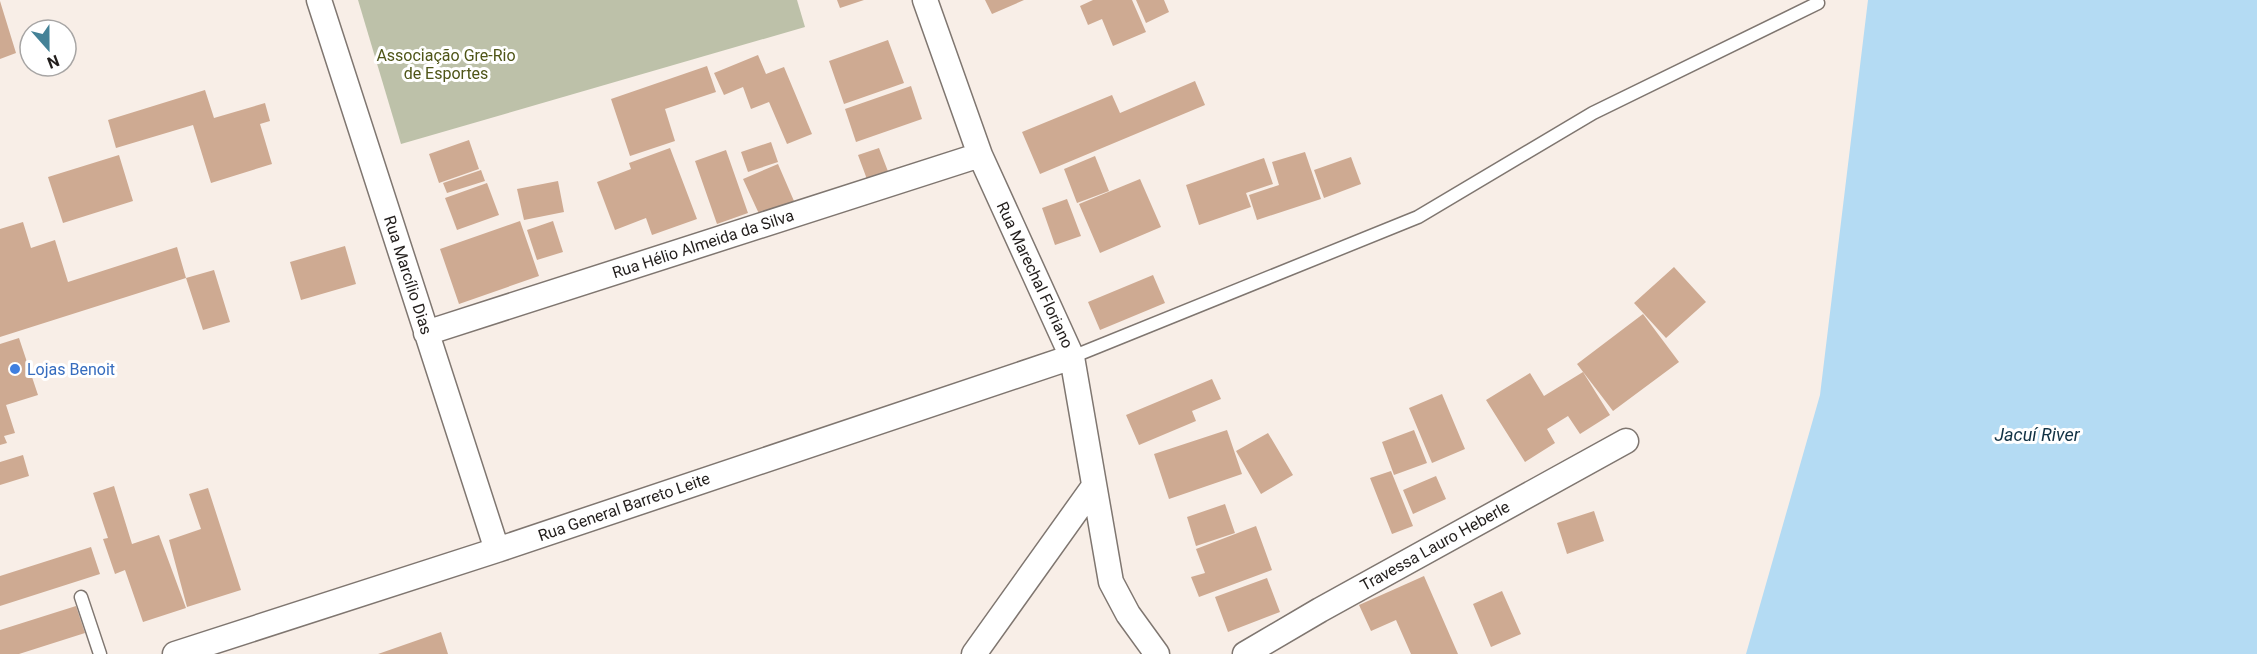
<svg xmlns="http://www.w3.org/2000/svg" width="2257" height="654" viewBox="0 0 2257 654" font-family="Roboto,sans-serif">
<rect width="100%" height="100%" fill="#f8eee7"/>
<path fill="#bdc1a9" d="M358,0H797L805,27L401,144Z"/>
<path fill="#b4dbf3" d="M1868,0H2257V654H1746L1820,395Z"/>
<path fill="#ceaa92" d="M837,0H864L840,8Z
M985,0H1024L992,14Z
M1093,0H1132L1146,32L1113,46L1102,19L1088,25L1080,6Z
M1136,0H1164L1169,12L1146,23Z
M0,1L16,53L0,59Z
M888,40L904,83L844,104L829,61Z
M758,55L766,74L784,67L812,134L787,144L769,102L751,109L743,87L724,95L714,73Z
M707,66L716,92L665,109L675,141L630,156L611,99Z
M1195,81L1205,105L1040,174L1022,132L1112,95L1120,113Z
M911,86L922,119L856,142L845,109Z
M205,90L214,118L265,103L270,121L260,124L272,164L211,183L193,125L116,148L108,120Z
M469,140L479,169L439,183L429,154Z
M771,142L778,162L748,172L741,152Z
M670,148L697,219L652,235L646,218L615,230L597,182L631,169L629,163Z
M879,148L889,174L868,182L858,155Z
M726,150L748,213L717,224L695,161Z
M1305,152L1321,199L1257,220L1249,195L1279,185L1272,162Z
M119,155L133,201L63,223L48,177Z
M1095,156L1109,191L1077,203L1064,169Z
M1351,157L1361,184L1324,198L1314,170Z
M1264,158L1273,184L1246,193L1251,207L1199,225L1186,185Z
M778,164L794,201L760,216L743,179Z
M481,170L485,181L447,193L443,183Z
M1140,179L1161,227L1100,253L1079,204Z
M558,181L564,212L524,220L517,189Z
M487,183L499,215L457,230L445,198Z
M1067,199L1081,236L1055,245L1042,208Z
M520,221L539,276L459,304L440,249Z
M553,221L563,252L537,260L527,230Z
M23,222L31,248L55,240L68,282L177,247L186,278L0,337V229Z
M345,246L356,284L301,300L290,262Z
M1674,267L1706,302L1666,338L1634,303Z
M214,270L230,322L203,330L186,278Z
M1153,275L1165,303L1100,330L1088,302Z
M1643,314L1679,362L1613,411L1577,364Z
M19,338L38,395L6,405L15,433L4,436L7,443L0,445V344Z
M1583,372L1610,415L1580,434L1568,416L1547,429L1555,443L1525,462L1486,400L1530,373L1544,396Z
M1212,379L1221,399L1192,411L1196,421L1139,445L1126,415Z
M1442,394L1465,449L1432,463L1409,408Z
M1227,430L1242,474L1169,499L1154,454Z
M1414,430L1427,463L1394,475L1382,442Z
M1268,433L1293,475L1261,494L1236,451Z
M23,455L29,476L0,485V462Z
M1391,471L1413,526L1392,534L1370,478Z
M1436,476L1446,499L1413,514L1403,490Z
M114,486L132,544L159,535L186,608L143,622L125,570L115,574L103,539L108,538L93,493Z
M208,488L241,590L187,607L169,540L201,529L189,494Z
M1225,504L1235,533L1196,546L1187,517Z
M1594,511L1604,541L1567,554L1557,523Z
M1256,526L1272,570L1199,597L1191,577L1205,573L1196,549Z
M91,547L100,574L0,606V576Z
M1424,576L1458,654H1411L1396,620L1371,631L1359,605Z
M1267,578L1280,612L1228,632L1215,597Z
M1502,591L1521,634L1491,647L1473,604Z
M76,606L85,633L19,654H0V630Z
M441,632L448,654H378Z"/>
<g fill="none" stroke-linecap="round" stroke-linejoin="round">
<defs>
<path id="service" d="M1072,357L1418,217L1593,113L1818,3
M81,597L100,654"/>
<path id="minor" d="M319,0L497,550
M925,0L980,155L1072,357L1111,582L1128,614L1157,654
M426,333L980,155
M175,654L497,550L1072,357
M974,654L1094,486
M1245,654L1320,610L1626,441"/>
</defs>
<use href="#service" stroke="#7f7670" stroke-width="15"/>
<use href="#minor" stroke="#7f7670" stroke-width="27"/>
<use href="#service" stroke="#fff" stroke-width="12"/>
<use href="#minor" stroke="#fff" stroke-width="24"/>
</g>
<circle fill="#3f7fe0" stroke="#fff" stroke-width="2" cx="15" cy="369" r="6"/>
<g text-anchor="middle" dominant-baseline="central" stroke-width="6" stroke-linejoin="round" paint-order="stroke">
<g font-size="16" fill="#4f5518" stroke="#fff">
<text x="446" y="55">Associação Gre-Rio<tspan x="446" dy="18">de Esportes</tspan></text>
</g>
<g font-size="16" fill="#221e1c" stroke="#fff">
<text transform="translate(703 244) rotate(-18)">Rua Hélio Almeida da Silva</text>
<text transform="translate(408 275) rotate(72)">Rua Marcílio Dias</text>
<text transform="translate(1035 275) rotate(65)">Rua Marechal Floriano</text>
<text transform="translate(624 507) rotate(-19)">Rua General Barreto Leite</text>
<text transform="translate(1435 546) rotate(-29)">Travessa Lauro Heberle</text>
</g>
<g font-size="16" fill="#366cbe" stroke="#fff" text-anchor="start">
<text x="27" y="369">Lojas Benoit</text>
</g>
<g font-size="18" font-style="italic" fill="#113244" stroke="#fff">
<text x="2037" y="434">Jacuí River</text>
</g>
</g>
<g transform="translate(48 48) rotate(159)"><circle r="28" fill="#ffffff" stroke="#a7a5a4" stroke-width="1.5"/>
<path d="M0-4.5L10 22L0 15L-10 22Z" fill="#448297"/>
<text y="-9" font-size="16" font-weight="bold" text-anchor="middle" fill="#221e1c">N</text>
</g>
</svg>
